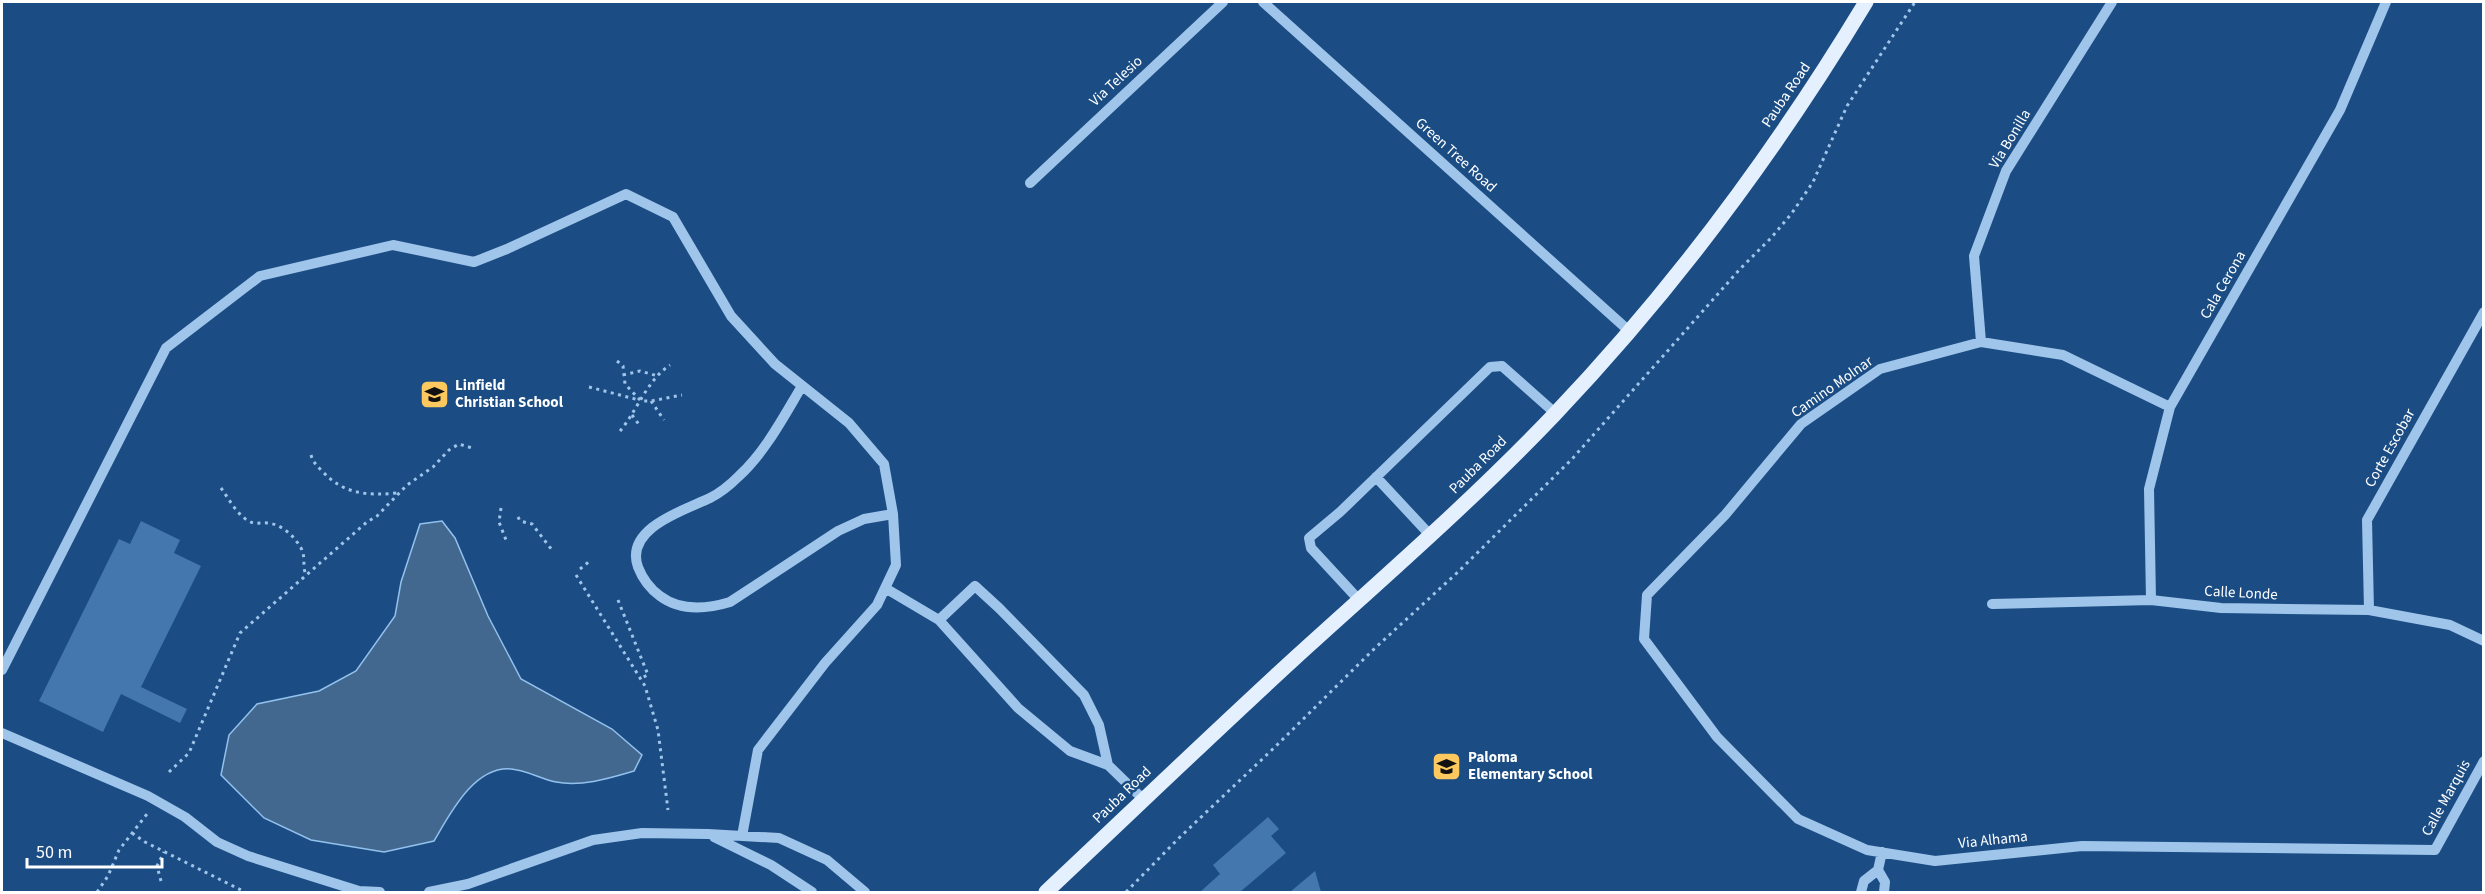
<svg xmlns="http://www.w3.org/2000/svg" width="2485" height="894" viewBox="0 0 2485 894" font-family="'Source Sans 3',sans-serif">
<rect width="100%" height="100%" fill="#1b4d84"/>
<path fill="#436890" stroke="#93c1ed" stroke-width="1.5" d="M442,521L455,538L488,616L521,679L612,729L642,755L634,771C610,778 582,787 556,782C541,779 526,770 511,769C474,766 450,814 434,841L384,852L311,840L264,818L221,775L229,735L257,704L319,691L356,671L395,616L401,582L420,524Z"/>
<path fill="#4377ad" d="M141,521L180,540L174,553L201,566L141,687L187,709L180,723L121,694L103,732L39,701L119,539L130,544Z
M1268,817L1279,829L1271,836L1286,853L1240,892H1200L1220,874L1213,865Z
M1315,871L1321,892H1290Z"/>
<g fill="none" stroke-linecap="round" stroke-linejoin="round">
<path stroke="#a0c5eb" stroke-width="3" stroke-dasharray="3 4.5" stroke-linecap="butt" d="M617,361L623,366L625,384L641,401H651L682,395
M623,375L640,371L658,376
M589,387L639,400
M651,401L664,420
M632,415L640,426
M620,431C637,411 647,380 670,365
M311,455C313,462 317,466 322,471C343,494 367,496 397,493
M221,488C229,499 237,515 249,521C255,525 261,522 267,523C282,524 294,536 301,548C306,557 302,566 306,575
M501,508L499,522L506,540
M518,517L520,521L532,524L552,550
M580,569L591,560
M576,575L645,686L658,730L668,810
M618,600L648,675L641,678
M169,772L189,753L240,633L367,522L377,516L407,485L433,467L449,450L459,444L472,448
M132,833L145,842L245,892
M161,881L157,866L164,852
M97,892L108,876L119,850L147,814
M1126,892L1178,839L1276,746L1375,648L1458,572L1572,459L1740,269L1771,238L1792,213L1813,182L1847,106L1915,2"/>
<path stroke="#a0c5eb" stroke-width="10" d="M1263,2L1628,330
M1030,183L1223,2
M1981,342L1974,256L2006,171L2112,2
M802,386C784,416 766,451 739,476C731,484 720,493 710,498C685,510 624,528 638,567C643,580 649,588 660,596C680,611 707,609 730,602L838,531L864,519L893,514
M2170,407L2063,355L1981,342L1880,369L1801,424L1725,515L1647,595L1644,639L1717,737L1798,819L1867,850L1935,861L2082,846L2435,850L2484,761
M1376,477L1431,536
M885,588L939,620L1018,708L1070,751L1108,765L1143,799
M1359,600L1311,548L1309,538L1340,512L1490,367L1502,366L1555,413
M2151,600L2149,489L2170,407L2340,110L2386,2
M1992,604L2151,600L2221,608L2369,610L2450,625L2484,641
M2369,610L2367,520L2484,312
M939,620L975,586L999,608L1084,695L1099,725L1108,765
M2,670L166,348L260,276L393,245L474,262L507,249L626,194L673,217L731,316L775,364L849,423L884,464L893,514L896,565L877,605L825,663L758,750L742,836
M2,733L148,796L185,817L217,842L248,856L359,891L380,892
M714,837L771,865L812,892
M1878,870L1885,882L1884,892
M429,892L468,884L593,840L642,833L708,834L779,838L827,860L865,892
M1861,892L1864,881L1878,870L1882,852"/>
<path stroke="#e5f0ff" stroke-width="15" d="M1046,892C1129,814 1211,735 1295,658C1383,578 1472,501 1554,415C1672,291 1778,148 1866,2"/>
</g>
<defs>
<symbol id="school-square" viewBox="-11 -11 22 22"><rect x="-9" y="-9" width="18" height="18" rx="4" fill="#fdc85d" stroke="#1b4d84"/><path d="M0-5L7-2L0 1L-7-2ZM-4 1L0 2.5L4 1V4Q0 6-4 4Z" fill="#111"/></symbol>
</defs>
<g fill-rule="evenodd">
<use href="#school-square" x="418" y="378" width="33" height="33"/>
<use href="#school-square" x="1430" y="750" width="33" height="33"/>
</g>
<g text-anchor="middle" dominant-baseline="central" stroke-width="5" stroke-linejoin="round" paint-order="stroke">
<g font-size="15" fill="#fff" stroke="#1b4d84">
<text transform="translate(1116 81) rotate(-43)">Via Telesio</text>
<text transform="translate(1786 95) rotate(-56)">Pauba Road</text>
<text transform="translate(2010 139) rotate(-59)">Via Bonilla</text>
<text transform="translate(1456 155) rotate(42)">Green Tree Road</text>
<text transform="translate(2223 285) rotate(-60)">Cala Cerona</text>
<text transform="translate(1832 387) rotate(-35)">Camino Molnar</text>
<text transform="translate(2390 448) rotate(-61)">Corte Escobar</text>
<text transform="translate(1478 465) rotate(-45)">Pauba Road</text>
<text transform="translate(2241 593) rotate(3)">Calle Londe</text>
<text transform="translate(1122 795) rotate(-44)">Pauba Road</text>
<text transform="translate(2446 798) rotate(-61)">Calle Marquis</text>
<text transform="translate(1993 840) rotate(-6)">Via Alhama</text>
</g>
<g font-size="15" font-weight="bold" fill="#fff" stroke="#1b4d84" text-anchor="start">
<text x="455" y="385">Linfield<tspan x="455" dy="17">Christian School</tspan></text>
<text x="1468" y="757">Paloma<tspan x="1468" dy="17">Elementary School</tspan></text>
</g>
</g>
<rect width="2485" height="894" fill="none" stroke="#ffffff" stroke-width="6"/>
<path d="M27 858v9h135v-9" fill="none" stroke="#ffffff" stroke-width="3"/>
<text x="36" y="858" font-size="18" fill="#ffffff" stroke="#1b4d84" stroke-width="4.5" paint-order="stroke">50 m</text>
</svg>
